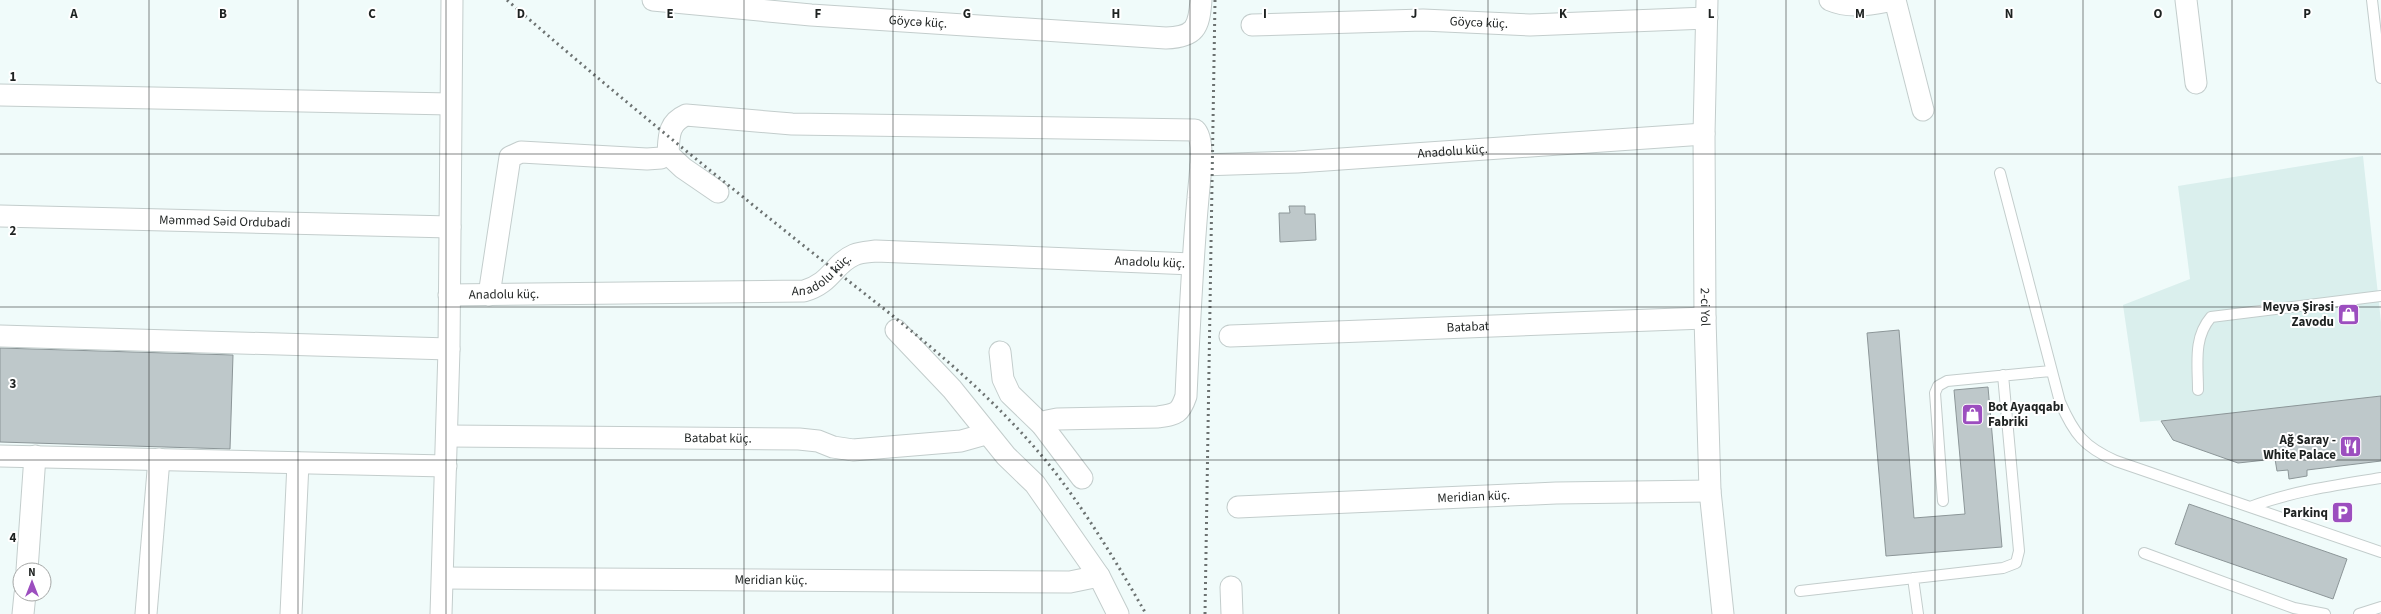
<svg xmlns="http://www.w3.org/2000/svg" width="2381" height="614" viewBox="0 0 2381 614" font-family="'Source Sans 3',sans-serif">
<rect width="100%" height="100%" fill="#f0fbfa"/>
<path fill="#daefed" d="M2363,156L2381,322V396L2228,415L2140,422L2123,305L2190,279L2178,186Z"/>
<path fill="#bec8ca" stroke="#8c9698" d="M1289,206H1305V214H1315L1316,240L1280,242L1279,213H1290Z
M1899,330L1914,518L1965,514L1954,390L1988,387L2002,547L1886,556L1867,333Z
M0,348L233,355L230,449L0,442Z
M2381,396V461L2307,470V476L2289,479L2288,470L2277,471L2275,459L2238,463L2173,440L2161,421Z
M2189,504L2347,559L2333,599L2175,544Z"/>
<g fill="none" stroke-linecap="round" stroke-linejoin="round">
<defs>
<path id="lane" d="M2372,0L2381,78
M2000,173L2060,402C2074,434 2084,447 2116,461L2381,552
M2198,390C2198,364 2193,338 2211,317L2381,296
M1943,501L1935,393L1938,386L1947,381L2051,371
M2250,507C2293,491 2336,485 2381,478
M2144,553L2294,608L2325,614
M1913,578L1918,614
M1800,591L2003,568L2016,563L2019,551L2003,375
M2359,614L2381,607"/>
<g id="street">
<path id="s1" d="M653,0L811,15L1166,38C1195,37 1199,28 1201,0"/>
<path id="s2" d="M1707,0L1704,134L1705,318L1710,491L1723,614"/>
<path d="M1830,0C1851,9 1871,4 1893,0"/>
<path d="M1895,0L1923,110"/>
<path d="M2186,0L2196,83"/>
<path id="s3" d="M1252,25L1423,20L1530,25L1707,18"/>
<path d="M0,95L450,104"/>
<path d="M668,154C669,136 668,123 686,115L792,124L1195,130C1206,140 1199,183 1198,198C1192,264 1189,330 1186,396C1180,414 1176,414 1158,417L1057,419L1047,421L1042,425"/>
<path d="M668,154L683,168L718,192"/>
<path id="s4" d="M1201,165L1297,162L1704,134"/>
<path id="s5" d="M0,216L450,227"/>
<path id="s6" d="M449,295L804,291C832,283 833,264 854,255C861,252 869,252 876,251L1192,264"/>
<path d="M489,295L510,157L521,152L647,159L661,158L668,154"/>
<path d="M896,330L952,389L1006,456L1035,484L1099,576L1118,614"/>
<path d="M0,336L449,349"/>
<path id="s7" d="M1230,336L1705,318"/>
<path d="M1000,352L1003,379L1010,394L1042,425L1082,478"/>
<path id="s8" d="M447,436L799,439L818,441L833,447L853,450L961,441L986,434"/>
<path d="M0,456L446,466"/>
<path id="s9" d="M1238,507L1556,493L1710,491"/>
<path d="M27,570L35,456"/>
<path id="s10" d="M443,578L1070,582L1099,576"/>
<path d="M1231,587L1232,614"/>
<path d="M23,614L25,594"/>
<path d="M146,614L159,459"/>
<path d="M291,614L298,463"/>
<path d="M441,614L449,349L452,0"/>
</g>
</defs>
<use href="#lane" stroke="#c3cdcc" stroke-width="12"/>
<use href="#street" stroke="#c3cdcc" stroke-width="23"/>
<use href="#lane" stroke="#fff" stroke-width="10"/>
<use href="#street" stroke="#fff" stroke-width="21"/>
<path stroke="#6c7271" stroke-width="3" stroke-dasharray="2 4" stroke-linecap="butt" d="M507,0C604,85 704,166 804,246C891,315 981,380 1051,467C1087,513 1117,563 1146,614
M1205,614L1215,0"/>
</g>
<path fill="none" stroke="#1e2221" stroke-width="1" stroke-opacity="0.55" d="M149,0V614M298,0V614M446,0V614M595,0V614M744,0V614M893,0V614M1042,0V614M1190,0V614M1339,0V614M1488,0V614M1637,0V614M1786,0V614M1935,0V614M2083,0V614M2232,0V614M0,154H2381M0,307H2381M0,460H2381"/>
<defs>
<symbol id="shop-square" viewBox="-11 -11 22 22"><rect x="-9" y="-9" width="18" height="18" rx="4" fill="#9c4ebf" stroke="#fff"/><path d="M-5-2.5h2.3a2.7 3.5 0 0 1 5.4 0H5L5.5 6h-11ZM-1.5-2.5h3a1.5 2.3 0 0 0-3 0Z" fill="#fff"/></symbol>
<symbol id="restaurant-square" viewBox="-11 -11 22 22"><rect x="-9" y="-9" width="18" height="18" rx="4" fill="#9c4ebf" stroke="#fff"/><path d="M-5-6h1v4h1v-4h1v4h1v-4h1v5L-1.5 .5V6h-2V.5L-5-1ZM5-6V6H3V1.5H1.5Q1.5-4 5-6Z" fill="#fff"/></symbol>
<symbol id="parking-square" viewBox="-11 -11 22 22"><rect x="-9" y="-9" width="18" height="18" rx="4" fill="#9c4ebf" stroke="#fff"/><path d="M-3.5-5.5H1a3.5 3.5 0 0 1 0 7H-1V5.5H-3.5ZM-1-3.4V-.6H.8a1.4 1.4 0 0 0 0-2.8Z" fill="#fff"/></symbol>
</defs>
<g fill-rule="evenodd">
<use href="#shop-square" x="2336" y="302" width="25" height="25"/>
<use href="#shop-square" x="1960" y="402" width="25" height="25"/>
<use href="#restaurant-square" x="2338" y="434" width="25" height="25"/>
<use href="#parking-square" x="2330" y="500" width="25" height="25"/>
</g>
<g text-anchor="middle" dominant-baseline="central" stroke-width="4" stroke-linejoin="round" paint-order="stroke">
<g font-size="13" fill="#1e2221" stroke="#fff">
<text stroke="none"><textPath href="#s1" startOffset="266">Göycə küç.</textPath></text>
<text stroke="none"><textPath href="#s3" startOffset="227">Göycə küç.</textPath></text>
<text stroke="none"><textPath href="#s4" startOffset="252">Anadolu küç.</textPath></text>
<text stroke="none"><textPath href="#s5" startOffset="225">Məmməd Səid Ordubadi</textPath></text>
<text stroke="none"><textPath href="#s6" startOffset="714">Anadolu küç.</textPath></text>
<text stroke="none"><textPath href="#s6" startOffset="378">Anadolu küç.</textPath></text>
<text stroke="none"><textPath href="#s6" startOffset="55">Anadolu küç.</textPath></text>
<text stroke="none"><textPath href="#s2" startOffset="307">2-ci Yol</textPath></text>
<text stroke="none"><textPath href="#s7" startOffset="238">Batabat</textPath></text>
<text stroke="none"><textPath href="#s8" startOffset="271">Batabat küç.</textPath></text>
<text stroke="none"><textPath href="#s9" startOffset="236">Meridian küç.</textPath></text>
<text stroke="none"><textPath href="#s10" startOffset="328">Meridian küç.</textPath></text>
</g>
<g font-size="13" font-weight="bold" fill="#1e2221" stroke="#fff" text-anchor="end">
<text x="2334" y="307">Meyvə Şirəsi<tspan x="2334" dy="15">Zavodu</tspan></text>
<text x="1988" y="407" text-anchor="start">Bot Ayaqqabı<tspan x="1988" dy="15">Fabriki</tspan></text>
<text x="2336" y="440">Ağ Saray -<tspan x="2336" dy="15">White Palace</tspan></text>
<text x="2328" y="513">Parkinq</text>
</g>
</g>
<g font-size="13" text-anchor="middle" font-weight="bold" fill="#1e2221" stroke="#fff" stroke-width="4" stroke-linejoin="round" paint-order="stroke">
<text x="74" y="18">A</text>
<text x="223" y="18">B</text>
<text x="372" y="18">C</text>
<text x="521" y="18">D</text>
<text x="670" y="18">E</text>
<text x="818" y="18">F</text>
<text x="967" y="18">G</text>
<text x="1116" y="18">H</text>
<text x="1265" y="18">I</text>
<text x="1414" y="18">J</text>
<text x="1563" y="18">K</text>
<text x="1711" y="18">L</text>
<text x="1860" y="18">M</text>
<text x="2009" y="18">N</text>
<text x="2158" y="18">O</text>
<text x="2307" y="18">P</text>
<text x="13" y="81">1</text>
<text x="13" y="235">2</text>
<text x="13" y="388">3</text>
<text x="13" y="542">4</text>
</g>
<g transform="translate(32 582)"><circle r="19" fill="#ffffff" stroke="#a5a7a6"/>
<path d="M0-3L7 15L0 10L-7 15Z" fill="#9c4ebf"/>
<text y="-6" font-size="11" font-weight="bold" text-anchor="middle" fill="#1e2221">N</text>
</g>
</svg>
